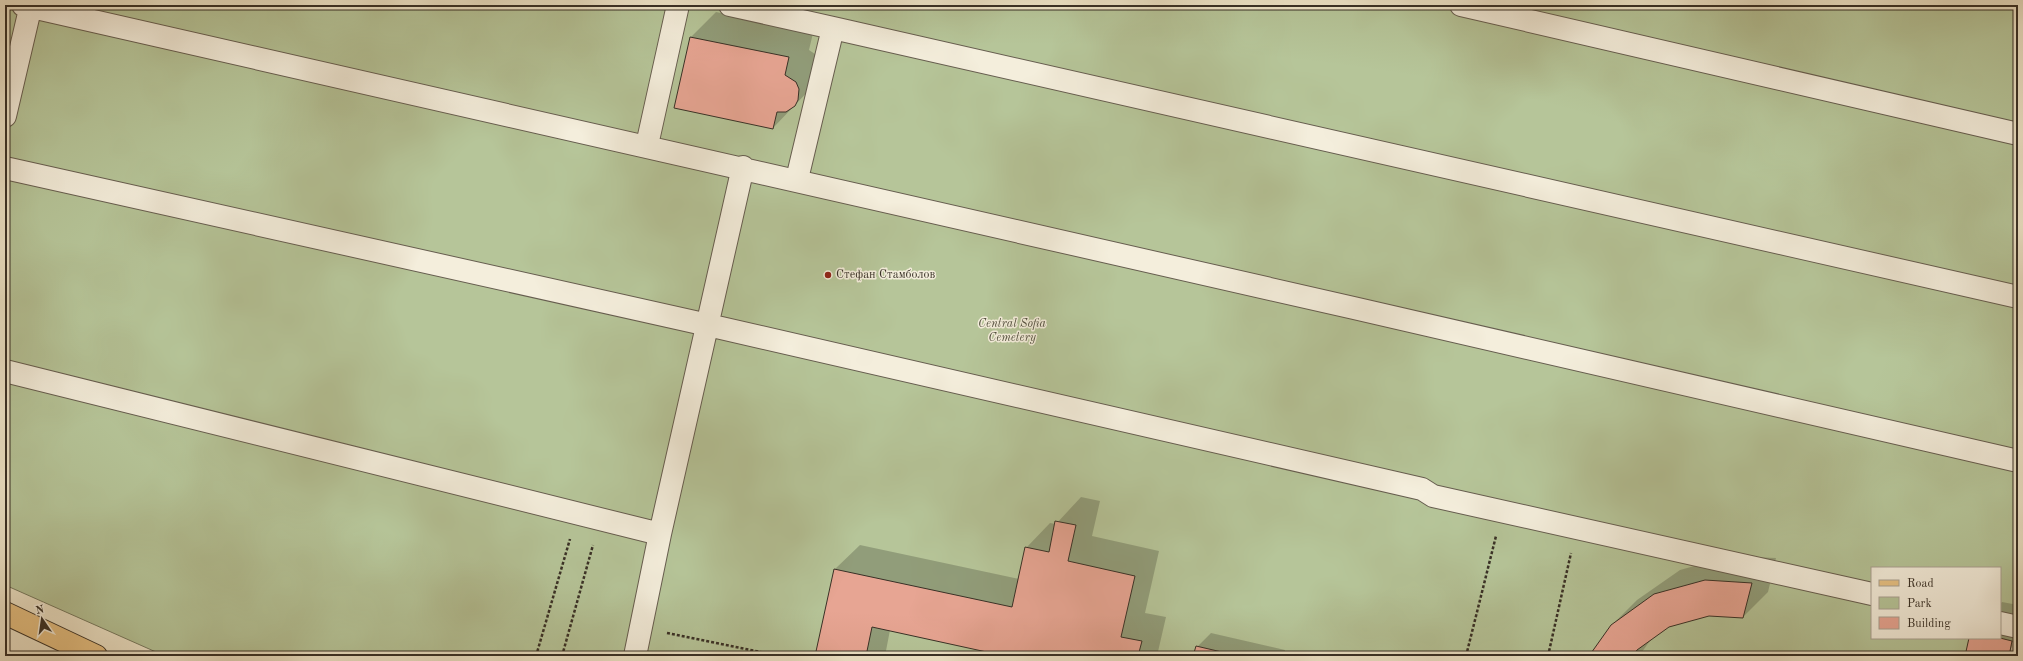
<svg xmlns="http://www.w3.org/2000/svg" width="2023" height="661" viewBox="0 0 2023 661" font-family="'Old Standard TT',serif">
<rect width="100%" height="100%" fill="#eee5c9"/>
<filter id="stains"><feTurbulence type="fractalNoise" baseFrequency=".005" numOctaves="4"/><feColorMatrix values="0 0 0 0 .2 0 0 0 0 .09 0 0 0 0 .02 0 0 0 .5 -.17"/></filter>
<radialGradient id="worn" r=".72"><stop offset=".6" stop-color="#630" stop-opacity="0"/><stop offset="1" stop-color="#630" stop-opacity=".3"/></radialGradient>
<path fill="#b6c599" stroke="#777a60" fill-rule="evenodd" d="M5,5H2018V642L2012,641L2009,656H165L5,585ZM1872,568H2000V638H1872Z"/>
<path fill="#0003" d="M716,12L813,33L809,50L818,56L816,83L773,128L676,107L691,37Z
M1081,497L1100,501L1092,536L1159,551L1145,613L1166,617L1157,656H1009L890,630L885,656H816L835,569L860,545L1019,579L1026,548L1050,523L1056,524Z
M1730,556L1776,558L1768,592L1743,617L1708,615L1669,626L1652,638L1639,656H1591L1612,625L1637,600L1680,570Z
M2002,602L2018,605V656H1966L1970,638H2000V604Z
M1211,633L1285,650L1284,656H1194L1197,647Z"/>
<path fill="#e7a593" stroke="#383026" d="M690,37L789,57L785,75L796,82L799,89L798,100L795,106L786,112H777L773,129L674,108Z
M1055,521L1076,525L1068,561L1135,576L1121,637L1142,641L1138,656H1005L872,627L866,656H815L834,569L1012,607L1025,547L1049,552Z
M1705,580L1752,583L1743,618L1709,616L1669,627L1637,650L1633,656H1589L1611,625L1654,594Z
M1969,638H2000L2012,641L2009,656H1965Z
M1196,646L1239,656H1193Z"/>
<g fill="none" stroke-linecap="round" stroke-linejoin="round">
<defs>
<path id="minor" d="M23,5C689,152 1353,309 2018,461
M730,5L833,28L797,179
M1461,5L2018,134
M833,28L2018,297
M5,116L31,5
M647,145L678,5
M5,168L708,325L1422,489L1433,496L1872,594
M5,371L660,534
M2000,623L2018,627
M635,656L660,534L743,167"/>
<path id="major" d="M5,613L96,656"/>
</defs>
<use href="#minor" stroke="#665d4f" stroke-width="24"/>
<use href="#major" stroke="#383026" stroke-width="24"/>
<path stroke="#383026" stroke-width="2.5" stroke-dasharray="3 2" stroke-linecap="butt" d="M667,633L780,656
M536,656L570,539
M562,656L593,545
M1182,656L1183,651
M1466,656L1496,536
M1548,656L1571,553"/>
<use href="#minor" stroke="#f4eedc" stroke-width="22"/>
<use href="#major" stroke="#e7c284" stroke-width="22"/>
</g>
<circle fill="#8f2418" stroke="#f4eedc" stroke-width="1.5" cx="828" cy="275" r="4"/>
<g text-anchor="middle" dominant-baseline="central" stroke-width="3" stroke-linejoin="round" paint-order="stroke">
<g font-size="12" fill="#383026" stroke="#f4eedc" text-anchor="start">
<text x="836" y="275">Стефан Стамболов</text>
</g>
<g font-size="12" font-style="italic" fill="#514e3d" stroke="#f4eedc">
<text x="1012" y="324">Central Sofia<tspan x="1012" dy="14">Cemetery</tspan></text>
</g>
</g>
<rect width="2023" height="661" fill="none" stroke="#eee5c9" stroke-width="20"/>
<rect x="6" y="6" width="2011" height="649" fill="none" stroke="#383026" stroke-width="2"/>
<rect x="10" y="10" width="2003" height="641" fill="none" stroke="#383026"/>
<rect x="1871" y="567" width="130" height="72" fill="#f4eedc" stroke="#a9a293"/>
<rect x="1879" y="580" width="20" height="6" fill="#e7c284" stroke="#a9a293"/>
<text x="1907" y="587" font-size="12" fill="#383026">Road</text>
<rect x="1879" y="597" width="20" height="12" fill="#b6c599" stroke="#a9a293"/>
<text x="1907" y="607" font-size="12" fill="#383026">Park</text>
<rect x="1879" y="617" width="20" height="12" fill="#e7a593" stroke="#a9a293"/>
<text x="1907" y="627" font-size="12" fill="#383026">Building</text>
<g transform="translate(42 619) rotate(347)" stroke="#f4eedc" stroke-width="3" paint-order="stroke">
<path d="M0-3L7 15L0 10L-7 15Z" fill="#383026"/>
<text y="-6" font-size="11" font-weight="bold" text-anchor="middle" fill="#383026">N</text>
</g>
<rect width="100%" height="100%" filter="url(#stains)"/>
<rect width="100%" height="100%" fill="url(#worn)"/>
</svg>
